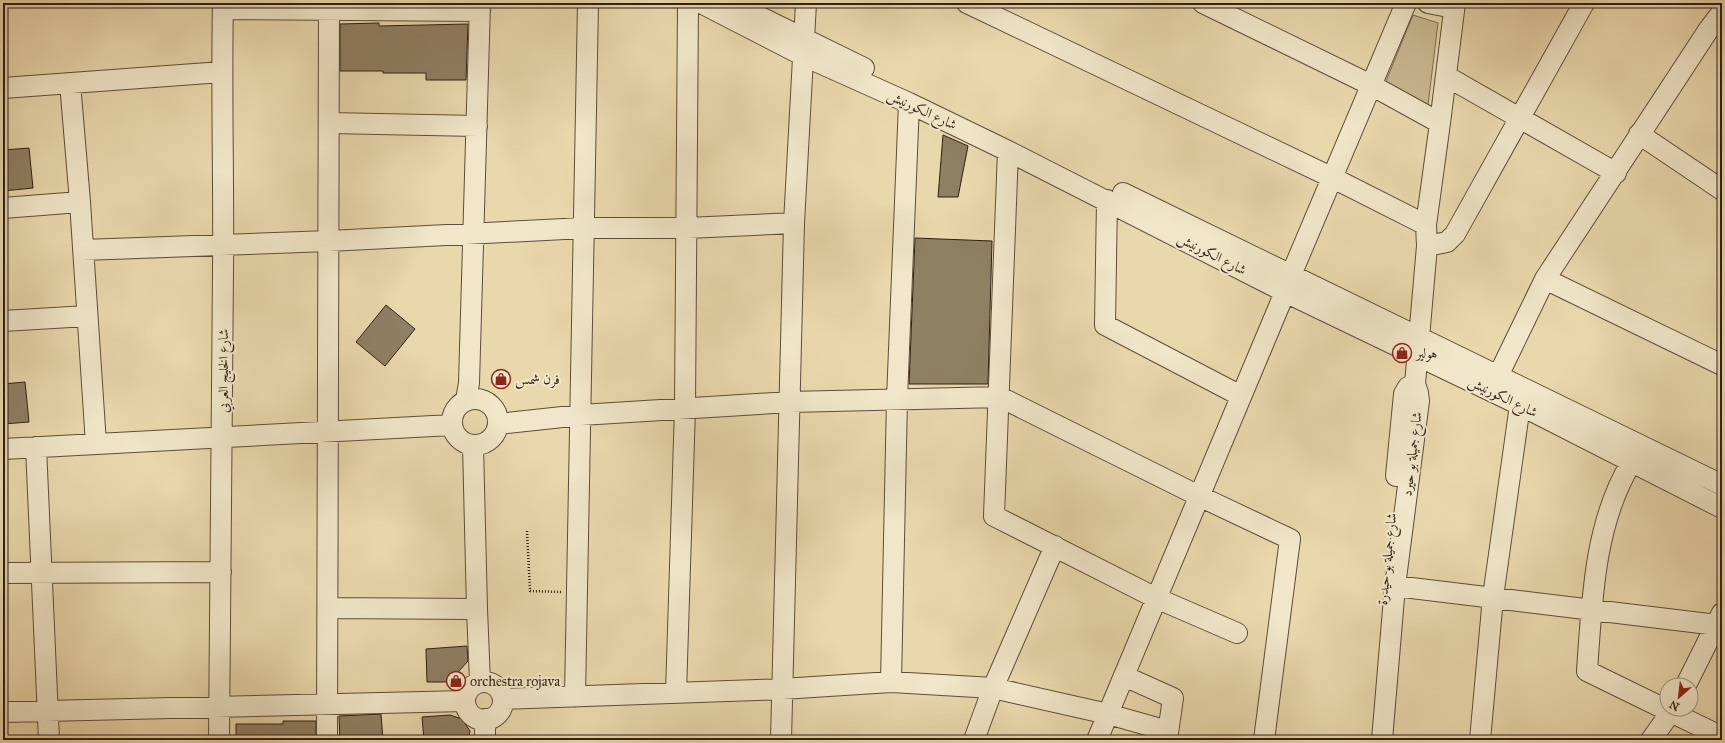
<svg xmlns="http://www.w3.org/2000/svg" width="1725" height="743" viewBox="0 0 1725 743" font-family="'IM FELL Great Primer',Amiri,serif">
<rect width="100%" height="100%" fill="#e9d8ac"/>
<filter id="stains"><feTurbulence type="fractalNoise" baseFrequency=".005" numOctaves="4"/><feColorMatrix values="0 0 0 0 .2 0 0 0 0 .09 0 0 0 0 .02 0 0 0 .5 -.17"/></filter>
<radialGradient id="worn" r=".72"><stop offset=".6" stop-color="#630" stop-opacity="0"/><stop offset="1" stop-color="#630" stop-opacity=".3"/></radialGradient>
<path fill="#c9b992" stroke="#7c6c53" d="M1413,15L1438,23L1428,105L1384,86Z"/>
<path fill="#8f7f63" stroke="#2e1f14" d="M379,23V26L468,24L466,80H426V73H383V71H340V24Z
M943,135L968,146L958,197H938Z
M29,148L33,188L3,191V150Z
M915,238L992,241L988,384H909Z
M386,305L415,329L385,366L356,342Z
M25,382L29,422L3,424V384Z
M467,646L468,661L449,682H427L426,649Z
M381,714L383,740H340L339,716Z
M450,715L462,719L470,731L468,740H424L422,717Z
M283,721H316V740H236V724H283Z"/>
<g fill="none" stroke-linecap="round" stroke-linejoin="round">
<defs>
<path id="minor" d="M701,3L804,56L909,103L1008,151L1285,292L1520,405L1722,508
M732,3L864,68
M967,3L1333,178L1426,225
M1203,3L1371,85L1440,123
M1428,3L1454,8
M223,9L480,11
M1446,76L1616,173
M70,83L80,202L96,444
M3,88L222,72
M329,123L477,126
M1639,134L1722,190
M1008,151L994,516L1156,598L1237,633
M1123,193L1722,485
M1107,200L1105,325L1241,396
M3,208L80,202
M1427,246L1447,242L1455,234L1584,3
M83,250L329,241L584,228H687L794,223
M1291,275L1406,3
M1545,279L1722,365
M3,321L87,316
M1498,376L1545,279L1709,29L1722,12
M452 422a23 23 0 1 1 46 0a23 23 0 1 1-46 0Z
M466,400L469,383L480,3
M498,424L581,415L790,402L1000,397L1199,496L1290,539L1264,740
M473,445L477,609L480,682
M36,447L49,740
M3,449L452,425
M1631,463C1594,524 1592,601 1587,671L1722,737
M1396,476L1404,394L1408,387L1415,384
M3,573L221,572
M1395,586L1717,625L1722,627
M328,608L477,609
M1124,676L1173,698L1167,740
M891,682L897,399L909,103
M465 701a19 19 0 1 1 38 0a19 19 0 1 1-38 0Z
M1686,685L1722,613
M676,693L685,408L688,3
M575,697L588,3
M503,699L782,689L891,682L993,688L1108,714L1168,731
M3,712L465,701
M485,719V740
M219,740C220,583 223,426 223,270C224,181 221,92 223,3
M327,740L329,3
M781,740L794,223L806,3
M974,740L993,688L1055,546
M1097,740L1285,292
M1382,740L1395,586L1419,401L1418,393L1415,384L1427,246L1426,225L1440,123L1455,3
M1480,740L1493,597L1520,405
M1651,740L1673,709"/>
</defs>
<use href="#minor" stroke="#5d4d3a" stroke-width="22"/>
<path stroke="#2e1f14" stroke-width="2.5" stroke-dasharray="1 2" stroke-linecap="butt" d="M527,531L530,591L561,592"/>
<use href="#minor" stroke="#f1e6c9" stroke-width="20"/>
</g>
<defs>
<symbol id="shop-ring" viewBox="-11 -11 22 22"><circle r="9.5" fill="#f1e6c9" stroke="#8f2418" stroke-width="1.5"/><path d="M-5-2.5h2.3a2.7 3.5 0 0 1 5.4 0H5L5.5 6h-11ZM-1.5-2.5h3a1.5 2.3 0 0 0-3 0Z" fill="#8f2418"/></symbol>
</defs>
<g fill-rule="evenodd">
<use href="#shop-ring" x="1391" y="342" width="22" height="22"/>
<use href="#shop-ring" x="490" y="368" width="22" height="22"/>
<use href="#shop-ring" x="445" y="670" width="22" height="22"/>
</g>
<g text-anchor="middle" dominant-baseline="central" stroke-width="4" stroke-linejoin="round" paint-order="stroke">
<g font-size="14" fill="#2e1f14" stroke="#f1e6c9">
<text transform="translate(922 110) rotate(25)">شارع الكورنيش</text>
<text transform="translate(1212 254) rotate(27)">شارع الكورنيش</text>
<text transform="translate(223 371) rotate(-90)">شارع الخليج العربي</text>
<text transform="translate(1503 397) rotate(26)">شارع الكورنيش</text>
<text transform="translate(1412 454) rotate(-83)">شارع جميلة بو حيرد</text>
<text transform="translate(1387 559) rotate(-84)">شارع جميلة بو حيدرة</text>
</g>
<g font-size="14" fill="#2e1f14" stroke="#f1e6c9" text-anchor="start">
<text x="1416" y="353">هولير</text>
<text x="515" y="379">فرن شمس</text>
<text x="470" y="681">orchestra rojava</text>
</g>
</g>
<rect width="1725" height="743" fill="none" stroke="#e9d8ac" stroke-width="16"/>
<rect x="4" y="4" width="1717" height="735" fill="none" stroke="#2e1f14" stroke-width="2"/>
<rect x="8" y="8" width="1709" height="727" fill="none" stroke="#2e1f14"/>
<g transform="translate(1679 697) rotate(208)"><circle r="19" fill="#f1e6c9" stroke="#a39681"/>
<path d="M0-3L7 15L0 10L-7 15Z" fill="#8f2418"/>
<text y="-6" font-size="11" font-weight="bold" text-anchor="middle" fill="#2e1f14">N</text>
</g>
<rect width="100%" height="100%" filter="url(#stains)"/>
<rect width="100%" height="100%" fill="url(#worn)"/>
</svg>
